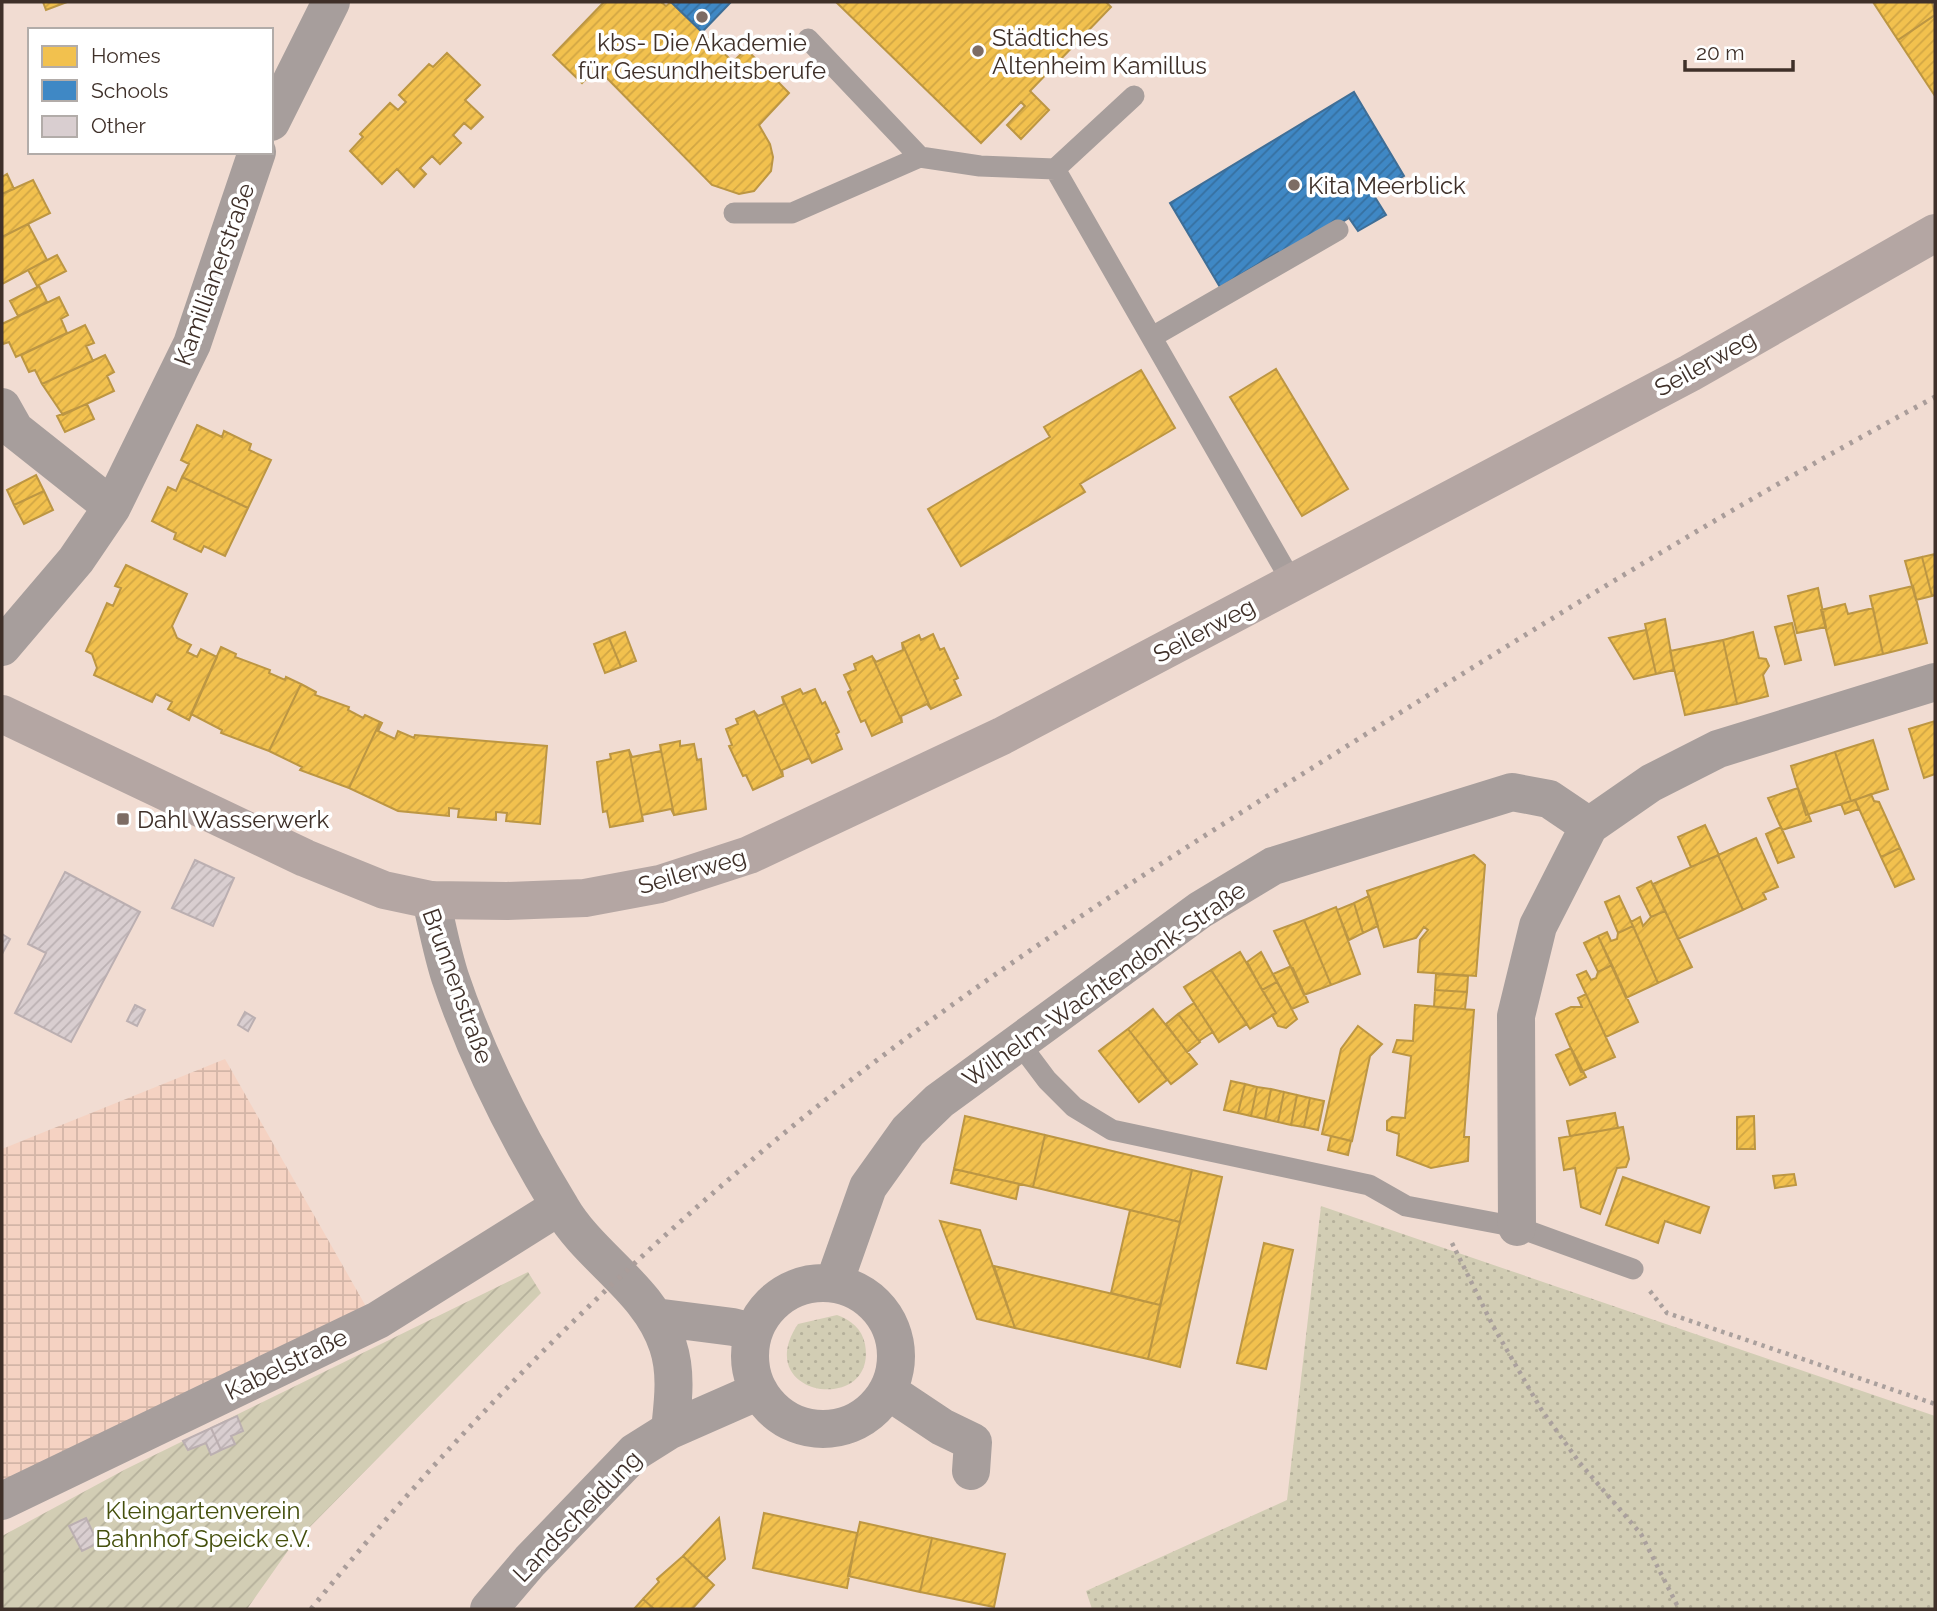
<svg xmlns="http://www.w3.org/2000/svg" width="1937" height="1611" viewBox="0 0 1937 1611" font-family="Raleway,sans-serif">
<defs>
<pattern id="industrial-grid" width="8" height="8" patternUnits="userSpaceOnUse" patternTransform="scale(1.75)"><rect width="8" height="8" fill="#f5d2c2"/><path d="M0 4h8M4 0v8" fill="none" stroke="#d3b5a7"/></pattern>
<pattern id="grass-dots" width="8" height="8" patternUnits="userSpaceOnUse" patternTransform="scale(1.75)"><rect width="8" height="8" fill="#d2cdb4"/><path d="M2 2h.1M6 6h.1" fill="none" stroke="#b5b09b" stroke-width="1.8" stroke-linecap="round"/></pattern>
<pattern id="garden-furrows" width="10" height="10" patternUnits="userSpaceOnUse" patternTransform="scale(1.75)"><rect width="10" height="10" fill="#d2cdb4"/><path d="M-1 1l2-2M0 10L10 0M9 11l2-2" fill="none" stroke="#b5b09b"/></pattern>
<pattern id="homes-hatch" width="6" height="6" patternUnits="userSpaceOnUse" patternTransform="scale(1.75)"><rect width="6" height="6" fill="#f2c14e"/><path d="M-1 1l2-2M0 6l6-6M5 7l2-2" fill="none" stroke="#d1a644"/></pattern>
<pattern id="schools-hatch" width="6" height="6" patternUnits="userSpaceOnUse" patternTransform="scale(1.75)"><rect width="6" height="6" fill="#3f88c5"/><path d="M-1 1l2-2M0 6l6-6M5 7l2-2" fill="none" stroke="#3670a0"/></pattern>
<pattern id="building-hatch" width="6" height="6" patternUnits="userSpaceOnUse" patternTransform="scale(1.75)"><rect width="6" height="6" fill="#d9ced0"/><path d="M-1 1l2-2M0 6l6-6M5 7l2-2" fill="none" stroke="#bbb1b3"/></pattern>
</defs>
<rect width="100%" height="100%" fill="#f1dcd2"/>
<path fill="url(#industrial-grid)" d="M225,1059L372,1317L2,1516V1149Z"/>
<path fill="url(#grass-dots)" d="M1321,1206L1935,1416V1609H1092L1086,1591L1287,1500Z
M837,1315C851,1320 862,1329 865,1344C878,1416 749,1397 798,1324Z"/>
<path fill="url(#garden-furrows)" d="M528,1272L541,1293L292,1545L247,1609H2V1536L126,1469Z"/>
<path fill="url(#homes-hatch)" stroke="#bc9643" stroke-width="2" d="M43,2H67L46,10Z
M604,2H661L666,6L671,2L733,62L746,49L789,93L759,125L770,144L773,157L771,171L754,191L739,194L712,185L597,68L582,83L553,55Z
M836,2H1106L1111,7L1030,91L1049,110L1021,139L1007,125L1025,106L1021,102L981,143Z
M1873,2H1932L1935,15L1898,40Z
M1935,15V96L1898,40Z
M447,53L480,85L465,100L483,117L471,129L464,123L453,135L461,143L440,164L432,156L420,168L426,174L414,187L397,169L382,184L350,151L363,137L360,134L390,103L398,110L406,102L399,95L429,64L433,67Z
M7,174L14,189L2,194V177Z
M33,180L50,213L2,237V194Z
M28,224L47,260L2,284V237Z
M57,255L66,271L37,286L28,270Z
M39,286L47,302L18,316L10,301Z
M59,297L68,315L61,319L67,333L16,357L9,342L3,344L2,341V324Z
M85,325L94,343L86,346L93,361L42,384L35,370L29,372L21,355Z
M105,355L114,372L107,376L114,391L63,415L42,384Z
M1276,369L1348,489L1302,516L1230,397Z
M1141,370L1175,428L1080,484L1085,492L961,566L928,509L1050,437L1044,427Z
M87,404L94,419L65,432L57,416Z
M197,425L222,437L224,431L251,444L249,450L271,460L248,508L182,477L189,464L181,460Z
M36,475L44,491L14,505L7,490Z
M182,477L248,508L225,556L204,546L201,552L174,539L176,533L152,521L168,487L176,491Z
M44,491L53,510L24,524L14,505Z
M1935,554V595L1932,596L1922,557Z
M1922,557L1932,596L1916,600L1905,561Z
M126,565L187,594L172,626L177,638L191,645L187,652L197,657L201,649L217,657L189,720L168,709L172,702L156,694L152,702L94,675L97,668L92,654L86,651L107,603L113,606L121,588L115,586Z
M1913,586L1927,643L1883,654L1870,596Z
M1818,588L1826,627L1797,633L1788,596Z
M1845,604L1848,614L1873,608L1883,654L1835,665L1821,610Z
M1665,619L1674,670L1656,674L1645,624Z
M1792,623L1801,660L1785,664L1775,627Z
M1646,630L1656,674L1634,679L1609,638Z
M625,632L636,661L621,667L609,638Z
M1753,632L1759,658L1766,659L1769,666L1763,675L1768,696L1737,704L1723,640Z
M933,634L940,650L944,648L958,678L954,680L961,695L931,709L902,643L919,635L921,640Z
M609,638L621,667L605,673L594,644Z
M1723,640L1737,704L1685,715L1670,651Z
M902,643L931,709L927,704L901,716L902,722L872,656L876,662L903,650Z
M221,647L236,654L235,657L270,670L269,673L285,680L286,677L301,684L269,751L221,733L222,730L191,714Z
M872,656L902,722L872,736L865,720L861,722L848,692L851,690L844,675L856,670L854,664Z
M301,684L316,692L315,695L349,707L348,710L363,718L365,715L380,722L349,788L300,770L302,767L269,751Z
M800,689L803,694L815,689L822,704L825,702L839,732L836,734L842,749L812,763L782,697Z
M782,697L812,763L809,758L782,770L783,776L754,711L758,716L784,704Z
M754,711L783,776L753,790L746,775L743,776L729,746L732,745L726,729L738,724L736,719Z
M1935,721V774L1924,778L1909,729Z
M380,722L382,723L378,731L395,739L398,731L414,738L415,735L547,746L540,824L506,821L507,813L496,812V820L458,817L459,809L449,808V816L398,811L349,788Z
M1873,740L1888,789L1851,801L1835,752Z
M680,741V746L694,744L697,760L701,759L706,809L674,815L660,745Z
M660,745L674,815L671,809L642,815L643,821L629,750L632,757L661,751Z
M629,750L643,821L610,827L607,811L603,812L597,762L611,759L610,754Z
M1835,752L1851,801L1806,815L1791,766Z
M1798,788L1811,821L1782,830L1768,798Z
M1871,794L1874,801L1879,802L1900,848L1881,857L1855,800Z
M1855,800L1859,809L1845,814L1841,804Z
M1705,825L1719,855L1691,867L1678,837Z
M1781,827L1794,857L1778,863L1766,834Z
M1756,838L1778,887L1763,893L1766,899L1743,910L1718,855Z
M1900,848L1914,879L1895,887L1881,857Z
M1474,855L1485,865L1476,976L1418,972L1420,940L1428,930L1424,927L1416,938L1384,947L1367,891Z
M1718,855L1743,910L1678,939L1653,884Z
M1651,881L1665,911L1651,917L1637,888Z
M1369,896L1378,926L1363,933L1354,903Z
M1619,896L1633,926L1618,933L1605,902Z
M1354,903L1363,933L1349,940L1337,910Z
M1336,907L1360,974L1331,985L1304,920Z
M1665,911L1692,967L1658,983L1631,922L1640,917L1643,926L1651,917Z
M1304,920L1331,985L1304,995L1274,931Z
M1633,926L1658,983L1626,998L1598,936L1607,932L1611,941L1617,939L1618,933Z
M1598,936L1612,965L1598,972L1584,943Z
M1240,952L1276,1013L1250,1029L1211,970Z
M1261,952L1277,982L1262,990L1247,962Z
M1612,965L1638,1022L1606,1037L1577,975L1586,971L1591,980L1596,978L1598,972Z
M1289,967L1293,968L1308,1002L1292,1009L1273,974Z
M1211,970L1247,1024L1219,1042L1184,987Z
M1436,974L1468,976L1467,992L1435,990Z
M1277,982L1297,1019L1286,1028L1278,1026L1272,1015L1276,1013L1262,990Z
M1435,990L1467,992L1465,1009L1434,1007Z
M1586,994L1615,1057L1581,1072L1556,1014L1571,1007H1582L1578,998Z
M1194,1003L1213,1032L1199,1041L1178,1014Z
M1415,1005L1474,1010L1464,1137H1469L1468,1161L1431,1168L1397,1155L1399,1134L1387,1130V1121L1392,1117L1405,1118L1411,1056L1393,1052L1397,1040L1413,1041Z
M1153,1009L1197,1064L1171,1084L1128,1029Z
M1178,1014L1200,1042L1187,1052L1166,1024Z
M1358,1026L1382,1044L1370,1056L1352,1141L1322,1134L1341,1049Z
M1128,1029L1167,1080L1139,1102L1099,1051Z
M1571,1048L1586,1077L1570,1085L1556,1055Z
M1231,1081L1245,1084L1238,1113L1224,1110Z
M1245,1084L1257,1087L1251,1116L1238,1113Z
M1257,1087L1271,1089L1265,1119L1251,1116Z
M1271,1089L1284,1092L1278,1122L1265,1119Z
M1284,1092L1297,1095L1291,1125L1278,1122Z
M1297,1095L1310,1098L1304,1127L1291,1125Z
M1310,1098L1324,1101L1318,1130L1304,1127Z
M1615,1113L1618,1128L1570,1136L1567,1121Z
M965,1116L1045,1135L1033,1187L954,1169Z
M1754,1116L1755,1149H1737V1117Z
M1623,1127L1629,1159L1626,1167L1617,1168L1600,1214L1581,1207L1575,1168L1564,1170L1559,1138Z
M1045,1135L1192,1170L1180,1222L1033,1187Z
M1331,1136L1351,1141L1348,1155L1328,1150Z
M954,1169L1019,1184L1016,1199L951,1183Z
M1192,1170L1222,1177L1180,1367L1148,1359Z
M1794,1174L1796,1185L1775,1188L1773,1176Z
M1623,1177L1709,1207L1700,1233L1665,1221L1658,1243L1606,1225Z
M1130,1210L1180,1222L1160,1305L1111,1293Z
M940,1221L980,1230L1015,1328L977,1319Z
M1264,1243L1293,1250L1266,1369L1237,1363Z
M994,1266L1160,1305L1148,1359L1015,1328Z
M764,1513L857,1533L847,1588L753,1568Z
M719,1518L725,1559L706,1578L683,1556Z
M860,1522L932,1538L920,1592L848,1576Z
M932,1538L1005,1554L994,1607L920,1592Z
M683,1556L714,1585L692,1609H654L643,1599L659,1582L657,1579Z
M643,1599L654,1609H634Z"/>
<path fill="url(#schools-hatch)" stroke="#3f6e96" stroke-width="2" d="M671,2H731L702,32Z
M1354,92L1404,176L1373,194L1386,215L1358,231L1349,218L1282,258L1278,252L1220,287L1170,203Z"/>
<path fill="url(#building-hatch)" stroke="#bbafb1" stroke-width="2" d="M195,860L234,878L213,926L172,908Z
M65,872L140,912L71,1042L15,1013L46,953L28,944Z
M2,934L10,939L2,954Z
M135,1005L145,1010L137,1026L127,1021Z
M245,1012L255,1018L248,1031L238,1025Z
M237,1416L243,1431L231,1436L235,1444L221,1450L211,1428Z
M211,1428L221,1450L211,1455L206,1443L188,1450L183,1441Z
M86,1518L98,1543L82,1551L69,1526Z"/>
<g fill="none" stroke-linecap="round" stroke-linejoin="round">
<path stroke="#aaa09d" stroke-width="4.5" stroke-dasharray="3.5 5" stroke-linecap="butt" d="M1452,1243L1493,1326L1541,1409L1579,1462L1641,1534L1679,1609
M1650,1291L1667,1313L1935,1404"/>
<path stroke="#a79e9c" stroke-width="21" d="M808,39L920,157L980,166L1055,169L1293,584
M1055,169L1134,96
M734,213H792L920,157
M1152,337L1338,230
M1020,1044L1047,1080L1074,1107L1112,1130L1369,1185L1406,1206L1517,1227L1633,1269"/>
<path stroke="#a79e9c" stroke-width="38" d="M271,122L331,2
M2,407L15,430L112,507
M2,647L76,560L112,507L192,344L257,152
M431,900C437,925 442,952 450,977C477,1057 517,1136 561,1208C590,1258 650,1289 668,1346C677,1373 673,1402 670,1430
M1517,1227L1516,1016L1538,926L1589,826L1651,783L1718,749L1935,682
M750 1356a73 73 0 1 1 146 0a73 73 0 1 1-146 0Z
M834,1283L868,1187L908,1131L939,1101L1200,910L1273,866L1512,792L1549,799L1589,826
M655,1317L733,1327L752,1332
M888,1391L942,1427L973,1442L971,1471
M2,1501L378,1320L560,1206
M489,1609L530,1561L635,1452L670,1430L759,1391"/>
<path stroke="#b4a6a3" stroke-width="38" d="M2,714L305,858L384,890L431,900L507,901L585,898L660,884L749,855L1002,736L1690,373L1935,233"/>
<path stroke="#aa9d9a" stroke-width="5" stroke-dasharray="3.5 7" stroke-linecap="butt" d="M311,1609C471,1411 657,1229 860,1073C1022,949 1197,840 1371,731C1556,615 1742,500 1935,397"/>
</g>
<g fill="#7d6c64" stroke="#fff" stroke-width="2.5">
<circle cx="702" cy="17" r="7"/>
<circle cx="978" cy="51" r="7"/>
<circle cx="1294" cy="185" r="7"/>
<rect x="116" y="812" width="14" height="14" rx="3.5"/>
</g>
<g text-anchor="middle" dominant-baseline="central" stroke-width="7" stroke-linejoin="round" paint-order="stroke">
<g font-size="24" fill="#3f3029" stroke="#fff" text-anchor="start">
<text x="992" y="37">Städtiches<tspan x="992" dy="28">Altenheim Kamillus</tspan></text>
<text x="702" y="42" text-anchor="middle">kbs- Die Akademie<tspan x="702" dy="28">für Gesundheitsberufe</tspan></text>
<text x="1308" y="185">Kita Meerblick</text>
<text x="137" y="819">Dahl Wasserwerk</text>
</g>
<g font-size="24" fill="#3f3029" stroke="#fff">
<text transform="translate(214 274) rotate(-70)">Kamillianerstraße</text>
<text transform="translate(1705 363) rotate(-29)">Seilerweg</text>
<text transform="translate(1204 630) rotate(-28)">Seilerweg</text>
<text transform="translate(692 871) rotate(-16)">Seilerweg</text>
<text transform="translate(1104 984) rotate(-35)">Wilhelm-Wachtendonk-Straße</text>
<text transform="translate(458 986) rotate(70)">Brunnenstraße</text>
<text transform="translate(286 1364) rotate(-26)">Kabelstraße</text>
<text transform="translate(577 1516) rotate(-46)">Landscheidung</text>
</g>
<g font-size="24" fill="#45500d" stroke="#fff">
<text x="203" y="1510">Kleingartenverein<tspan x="203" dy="28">Bahnhof Speick e.V.</tspan></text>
</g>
</g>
<rect width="1937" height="1611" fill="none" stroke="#3f3029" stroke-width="7"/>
<rect x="28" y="28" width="245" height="126" fill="#ffffff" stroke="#b2aca9" stroke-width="2"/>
<rect x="42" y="46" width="35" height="21" fill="#f2c14e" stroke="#b2aca9" stroke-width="2"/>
<text x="91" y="63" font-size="21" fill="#3f3029">Homes</text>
<rect x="42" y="80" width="35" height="21" fill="#3f88c5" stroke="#b2aca9" stroke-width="2"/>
<text x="91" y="98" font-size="21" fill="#3f3029">Schools</text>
<rect x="42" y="116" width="35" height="21" fill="#d9ced0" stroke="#b2aca9" stroke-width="2"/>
<text x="91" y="133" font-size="21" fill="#3f3029">Other</text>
<path d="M1685 60v10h108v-10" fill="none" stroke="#3f3029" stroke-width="3.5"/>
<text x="1696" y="60" font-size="21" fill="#3f3029" stroke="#ffffff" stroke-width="5" paint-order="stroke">20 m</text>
</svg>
